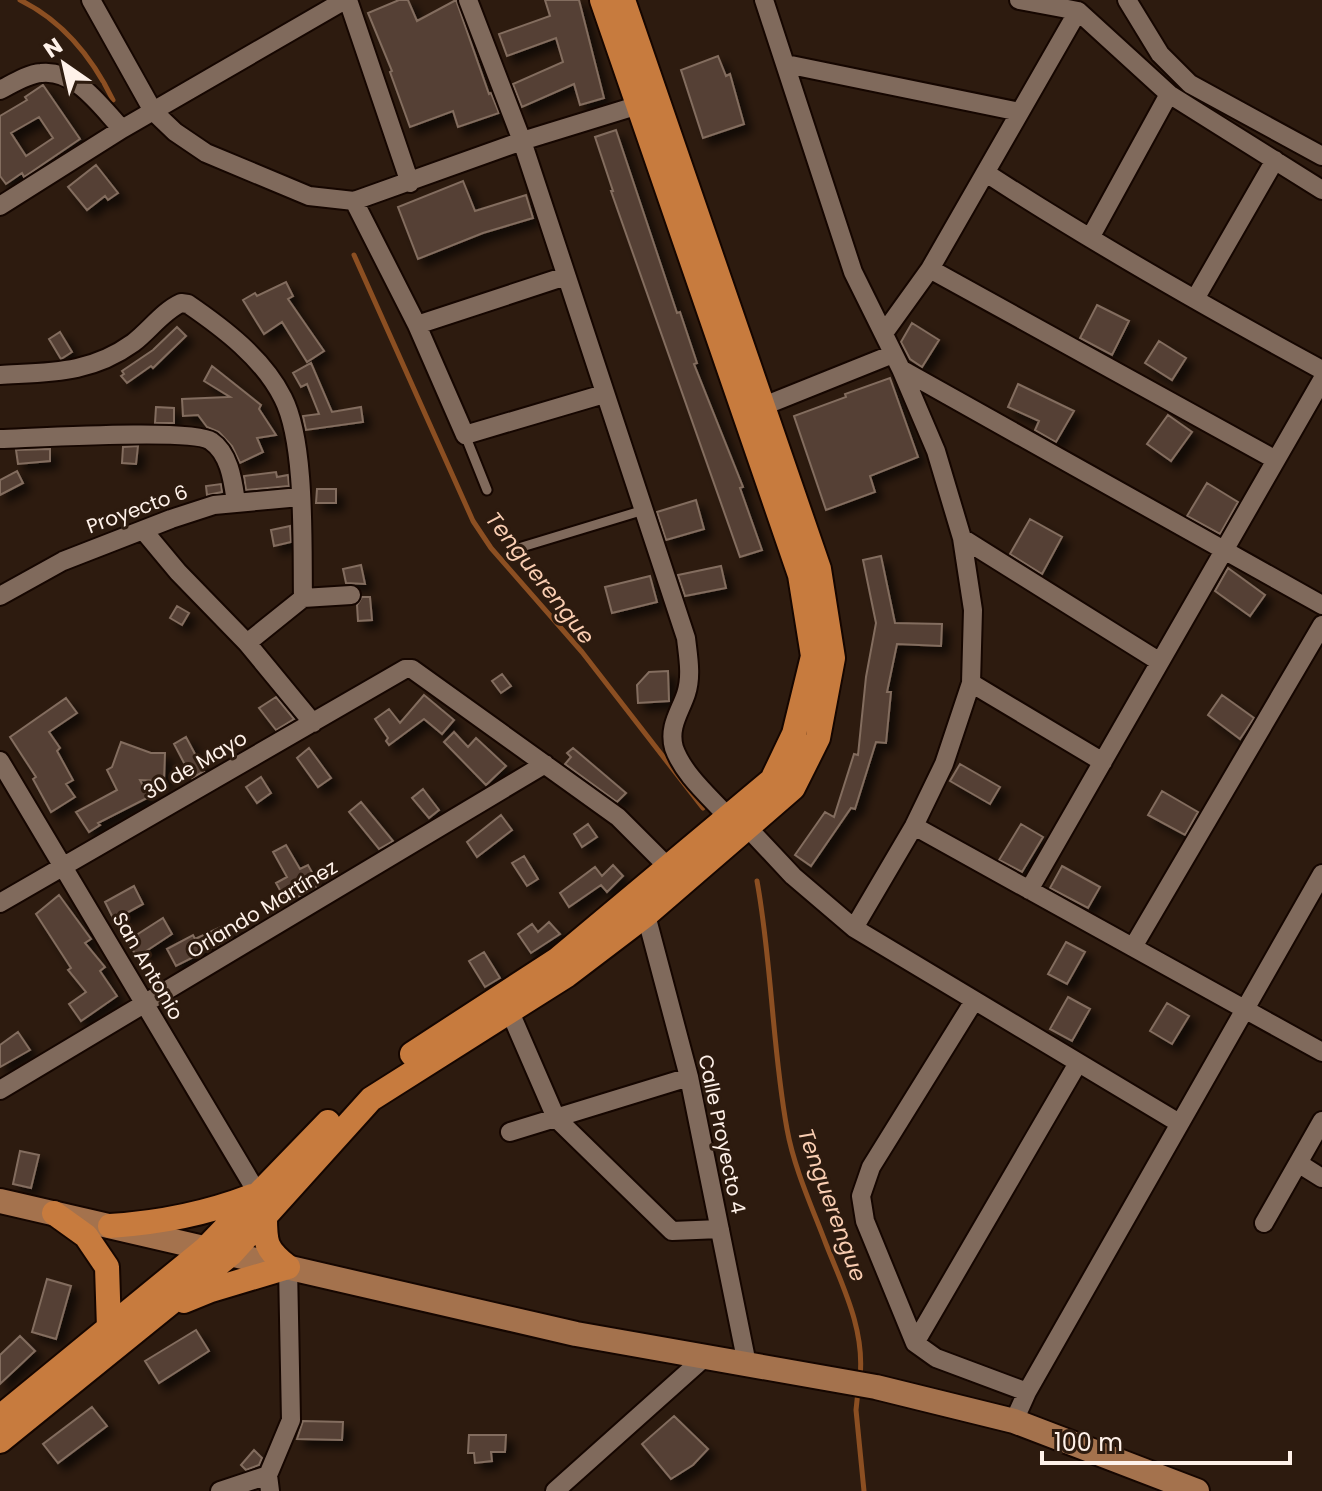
<svg xmlns="http://www.w3.org/2000/svg" width="1322" height="1491" viewBox="0 0 1322 1491" font-family="Poppins,sans-serif">
<defs>
<filter id="shadow"><feDropShadow dx="7" dy="7" stdDeviation="4" flood-color="#0009"/></filter>
</defs>
<rect width="100%" height="100%" fill="#2d1b0f"/>
<g fill="none" stroke-linecap="round" stroke-linejoin="round">
<path stroke="#8c4f22" stroke-width="5" d="M20,0C63,21 92,57 113,100
M354,255L473,521L491,548L582,652L703,808
M757,881C772,963 772,1047 787,1129C794,1168 812,1207 826,1244C843,1287 865,1330 860,1377
M858,1391L856,1410L864,1491"/>
</g>
<path fill="#554134" stroke="#836d5f" stroke-width="2" fill-rule="evenodd" filter="url(#shadow)" d="M399,0H408L417,21L456,0L489,94L491,93L499,113L458,127L453,111L410,127L390,72L392,71L368,13Z
M545,0H579L604,98L580,105L574,84L522,107L513,84L563,62L556,38L507,56L499,34L550,16Z
M718,56L726,76L730,74L744,124L703,138L681,70Z
M43,85L80,139L24,177L22,173L6,184L0,176V116L27,100L25,97ZM39,117L53,138L26,156L11,133Z
M616,130L677,313L680,312L697,363L694,364L743,487L740,488L762,550L740,557L611,191H613L595,137Z
M96,165L118,193L108,200L105,196L87,210L68,187Z
M463,181L475,211L526,195L533,218L483,233L418,259L398,207Z
M286,282L293,296L288,299L324,351L307,362L282,322L264,334L243,300L255,293L257,296Z
M1097,305L1129,321L1112,355L1080,338Z
M912,323L939,340L922,367L910,359L901,342Z
M177,327L186,336L153,368L151,366L127,383L121,376L124,374L122,371L153,350Z
M60,332L72,352L61,359L49,339Z
M1159,341L1186,358L1172,380L1145,363Z
M311,363L332,412L361,407L363,422L306,430L303,416L319,414L307,384L301,387L293,373Z
M212,366L261,405L259,409L276,435L257,438L263,452L240,463L232,446L219,432L207,427L198,415L183,416L182,399L230,397L204,381Z
M890,378L918,457L870,476L875,492L826,510L794,416L846,397L845,394Z
M1018,384L1074,411L1056,442L1035,430L1039,421L1008,407Z
M156,407L174,408V423H155Z
M1168,415L1192,432L1171,461L1147,444Z
M138,446L136,464L122,463L123,447Z
M50,449V461L18,464L16,450Z
M17,471L23,483L0,495V480Z
M276,472L277,477L288,475L289,486L246,490L244,476Z
M1207,483L1238,502L1220,534L1187,516Z
M221,484L222,492L207,495L206,486Z
M317,489H336V503H316Z
M696,500L704,529L666,540L657,512Z
M1030,519L1062,537L1042,574L1010,554Z
M290,526L291,542L274,546L271,530Z
M881,556L895,623L942,624L941,646L897,644L887,692H891L886,743L876,742L855,809L851,808L811,866L795,855L825,812L834,817L854,754L858,755L866,677L876,623L863,560Z
M361,565L365,584L346,583L343,569Z
M721,566L726,588L685,596L678,575Z
M1228,568L1265,595L1250,616L1215,591Z
M650,576L657,602L612,613L605,587Z
M362,597H370L372,620L358,621L357,605Z
M177,606L189,613L182,625L170,618Z
M668,671L669,701L638,703L637,685L649,672Z
M502,674L511,686L501,693L492,681Z
M424,695L454,720L442,734L424,719L389,745L386,741L388,738L375,719L389,709L400,723Z
M1222,695L1254,718L1240,739L1208,715Z
M276,697L294,719L276,730L259,708Z
M66,698L77,713L49,732L60,748L57,751L73,780L66,784L75,797L51,812L33,779L36,777L10,737Z
M454,732L468,747L476,738L506,766L486,785L444,742Z
M186,737L204,771L192,778L174,744Z
M121,742L151,753H165L164,781L140,780L149,797L98,823L100,825L89,832L76,812L117,790L107,770L112,767Z
M309,748L331,778L318,787L297,758Z
M573,748L626,793L617,802L565,764L571,757L567,753Z
M960,764L1000,787L990,804L950,781Z
M261,777L271,793L257,803L246,787Z
M423,789L439,810L429,818L412,798Z
M1162,791L1198,812L1185,835L1148,815Z
M361,802L393,841L379,849L349,812Z
M501,815L512,830L477,857L467,842Z
M588,824L597,837L582,847L574,834Z
M1021,824L1043,837L1022,872L999,860Z
M286,845L300,869L308,865L319,885L287,903L276,883L287,877L273,852Z
M524,856L538,879L527,886L512,863Z
M613,865L623,876L607,892L601,885L569,907L560,893L595,867L602,876Z
M1062,866L1100,887L1088,908L1050,888Z
M134,886L143,904L114,920L105,902Z
M59,895L91,939L85,943L105,967L100,971L117,996L81,1021L69,1004L86,992L68,970L71,968L36,914Z
M163,918L172,934L137,957L127,941Z
M549,922L560,934L531,953L518,934L532,924L538,932Z
M225,925L231,938L176,966L167,949L193,935L195,939Z
M1066,942L1085,952L1067,984L1048,974Z
M484,952L500,978L485,987L469,961Z
M1068,997L1090,1009L1072,1041L1050,1029Z
M1167,1003L1189,1016L1172,1044L1150,1031Z
M18,1032L30,1050L0,1067V1045Z
M20,1151L39,1155L31,1188L13,1184Z
M47,1279L71,1286L56,1339L32,1332Z
M196,1330L209,1351L159,1383L145,1361Z
M20,1336L35,1351L0,1384V1355Z
M92,1407L107,1426L58,1463L43,1444Z
M674,1416L708,1449L693,1465L671,1479L642,1444Z
M303,1421L343,1422L342,1440L297,1439Z
M469,1435H506L505,1452H491L492,1461L475,1463L474,1453H468Z
M254,1450L262,1458L259,1465L246,1470L241,1465Z"/>
<g fill="none" stroke-linecap="round" stroke-linejoin="round">
<defs>
<path id="service" d="M465,435L487,490
M512,550L644,510"/>
<path id="minor" d="M91,0L153,111L175,132L206,153L309,196L354,201L522,141L639,105
M348,0L410,183
M468,0L522,141L686,638C688,656 692,676 686,694C680,712 668,727 674,748C683,774 710,797 728,817
M764,0L853,272L901,369L936,451L962,538L973,610L971,683L944,764L914,826L854,928
M1019,0L1078,11L1169,94L1322,190
M1127,0L1160,54L1190,84L1322,156
M786,64L1020,112
M0,90C12,84 27,74 41,73C76,69 101,107 122,129
M986,173C1095,244 1208,308 1322,370
M354,201L417,325L465,435L604,394
M0,206L122,129L345,0
M1090,238L1169,94
M930,269L1078,11
M1195,299L1275,160
M417,325L566,276
M884,333L930,269L1276,460
M901,369L1322,605
M0,375C50,372 90,374 133,343C149,331 163,311 181,303L188,304C223,328 263,358 283,398C306,443 302,546 303,598L247,643
M751,411L893,354
M0,439C33,438 193,428 211,441C230,454 233,482 236,502
M143,530L178,572L247,643L313,723
M962,538L1160,662
M0,596L63,561L171,519L214,505L300,497
M303,598L351,595
M971,683L1103,762
M0,761L258,1194
M914,826L1322,1052
M748,828L793,876L854,928L1179,1123
M1029,890L1322,380
M0,903L405,669H412L618,817L668,867
M646,915L689,1077L747,1364
M1133,947L1322,625
M974,1001L871,1167L861,1196L865,1221L915,1343L936,1358L1027,1392
M510,1012L556,1118L672,1231L720,1229
M0,1090L545,764
M510,1132L689,1077
M1298,1163L1322,1178
M1264,1223L1322,1121
M915,1343L1078,1063
M1014,1421L1027,1392L1322,874
M220,1491L268,1475
M270,1491L268,1475L291,1420L288,1267
M555,1491L705,1357"/>
<path id="secondary" d="M0,1201L576,1334L876,1387L1014,1421L1197,1491"/>
<path id="primary" d="M412,1054L558,959L772,780L794,734L813,656L800,575L602,0
M54,1213L86,1236L107,1267L109,1328
M265,1213C265,1242 264,1248 288,1267
M110,1226C160,1223 205,1214 252,1196
M184,1301L211,1290L288,1267
M0,1417L205,1249L328,1122
M0,1441L231,1254L371,1099L567,975L646,915L793,788L818,738L833,658L819,569L623,0"/>
</defs>
<use href="#service" stroke="#150600" stroke-width="13"/>
<use href="#minor" stroke="#150600" stroke-width="22"/>
<use href="#secondary" stroke="#150600" stroke-width="28"/>
<use href="#primary" stroke="#150600" stroke-width="28"/>
<use href="#service" stroke="#806a5c" stroke-width="9"/>
<use href="#minor" stroke="#806a5c" stroke-width="18"/>
<use href="#secondary" stroke="#a4724d" stroke-width="24"/>
<use href="#primary" stroke="#c77b3e" stroke-width="24"/>
</g>
<g text-anchor="middle" dominant-baseline="central" stroke-width="6" stroke-linejoin="round" paint-order="stroke">
<g font-size="20" fill="#fef1e9" stroke="#2d1b0f">
<text transform="translate(137 509) rotate(-20)">Proyecto 6</text>
<text transform="translate(195 765) rotate(-30)">30 de Mayo</text>
<text transform="translate(262 909) rotate(-31)">Orlando Martínez</text>
<text transform="translate(148 966) rotate(60)">San Antonio</text>
<text transform="translate(722 1134) rotate(78)">Calle Proyecto 4</text>
</g>
<g font-size="22" font-style="italic" fill="#faceb2" stroke="#2d1b0f">
<text transform="translate(540 578) rotate(52)">Tenguerengue</text>
<text transform="translate(832 1205) rotate(70)">Tenguerengue</text>
</g>
</g>
<g transform="translate(64 64) rotate(326)" stroke="#2d1b0f" stroke-width="6" paint-order="stroke">
<path d="M0-6L14 30L0 20L-14 30Z" fill="#fef1e9"/>
<text y="-12" font-size="22" font-weight="bold" text-anchor="middle" fill="#fef1e9">N</text>
</g>
<path d="M1042 1451v12h248v-12" fill="none" stroke="#fef1e9" stroke-width="4"/>
<text x="1054" y="1451" font-size="24" fill="#fef1e9" stroke="#2d1b0f" stroke-width="6" paint-order="stroke">100 m</text>
</svg>
